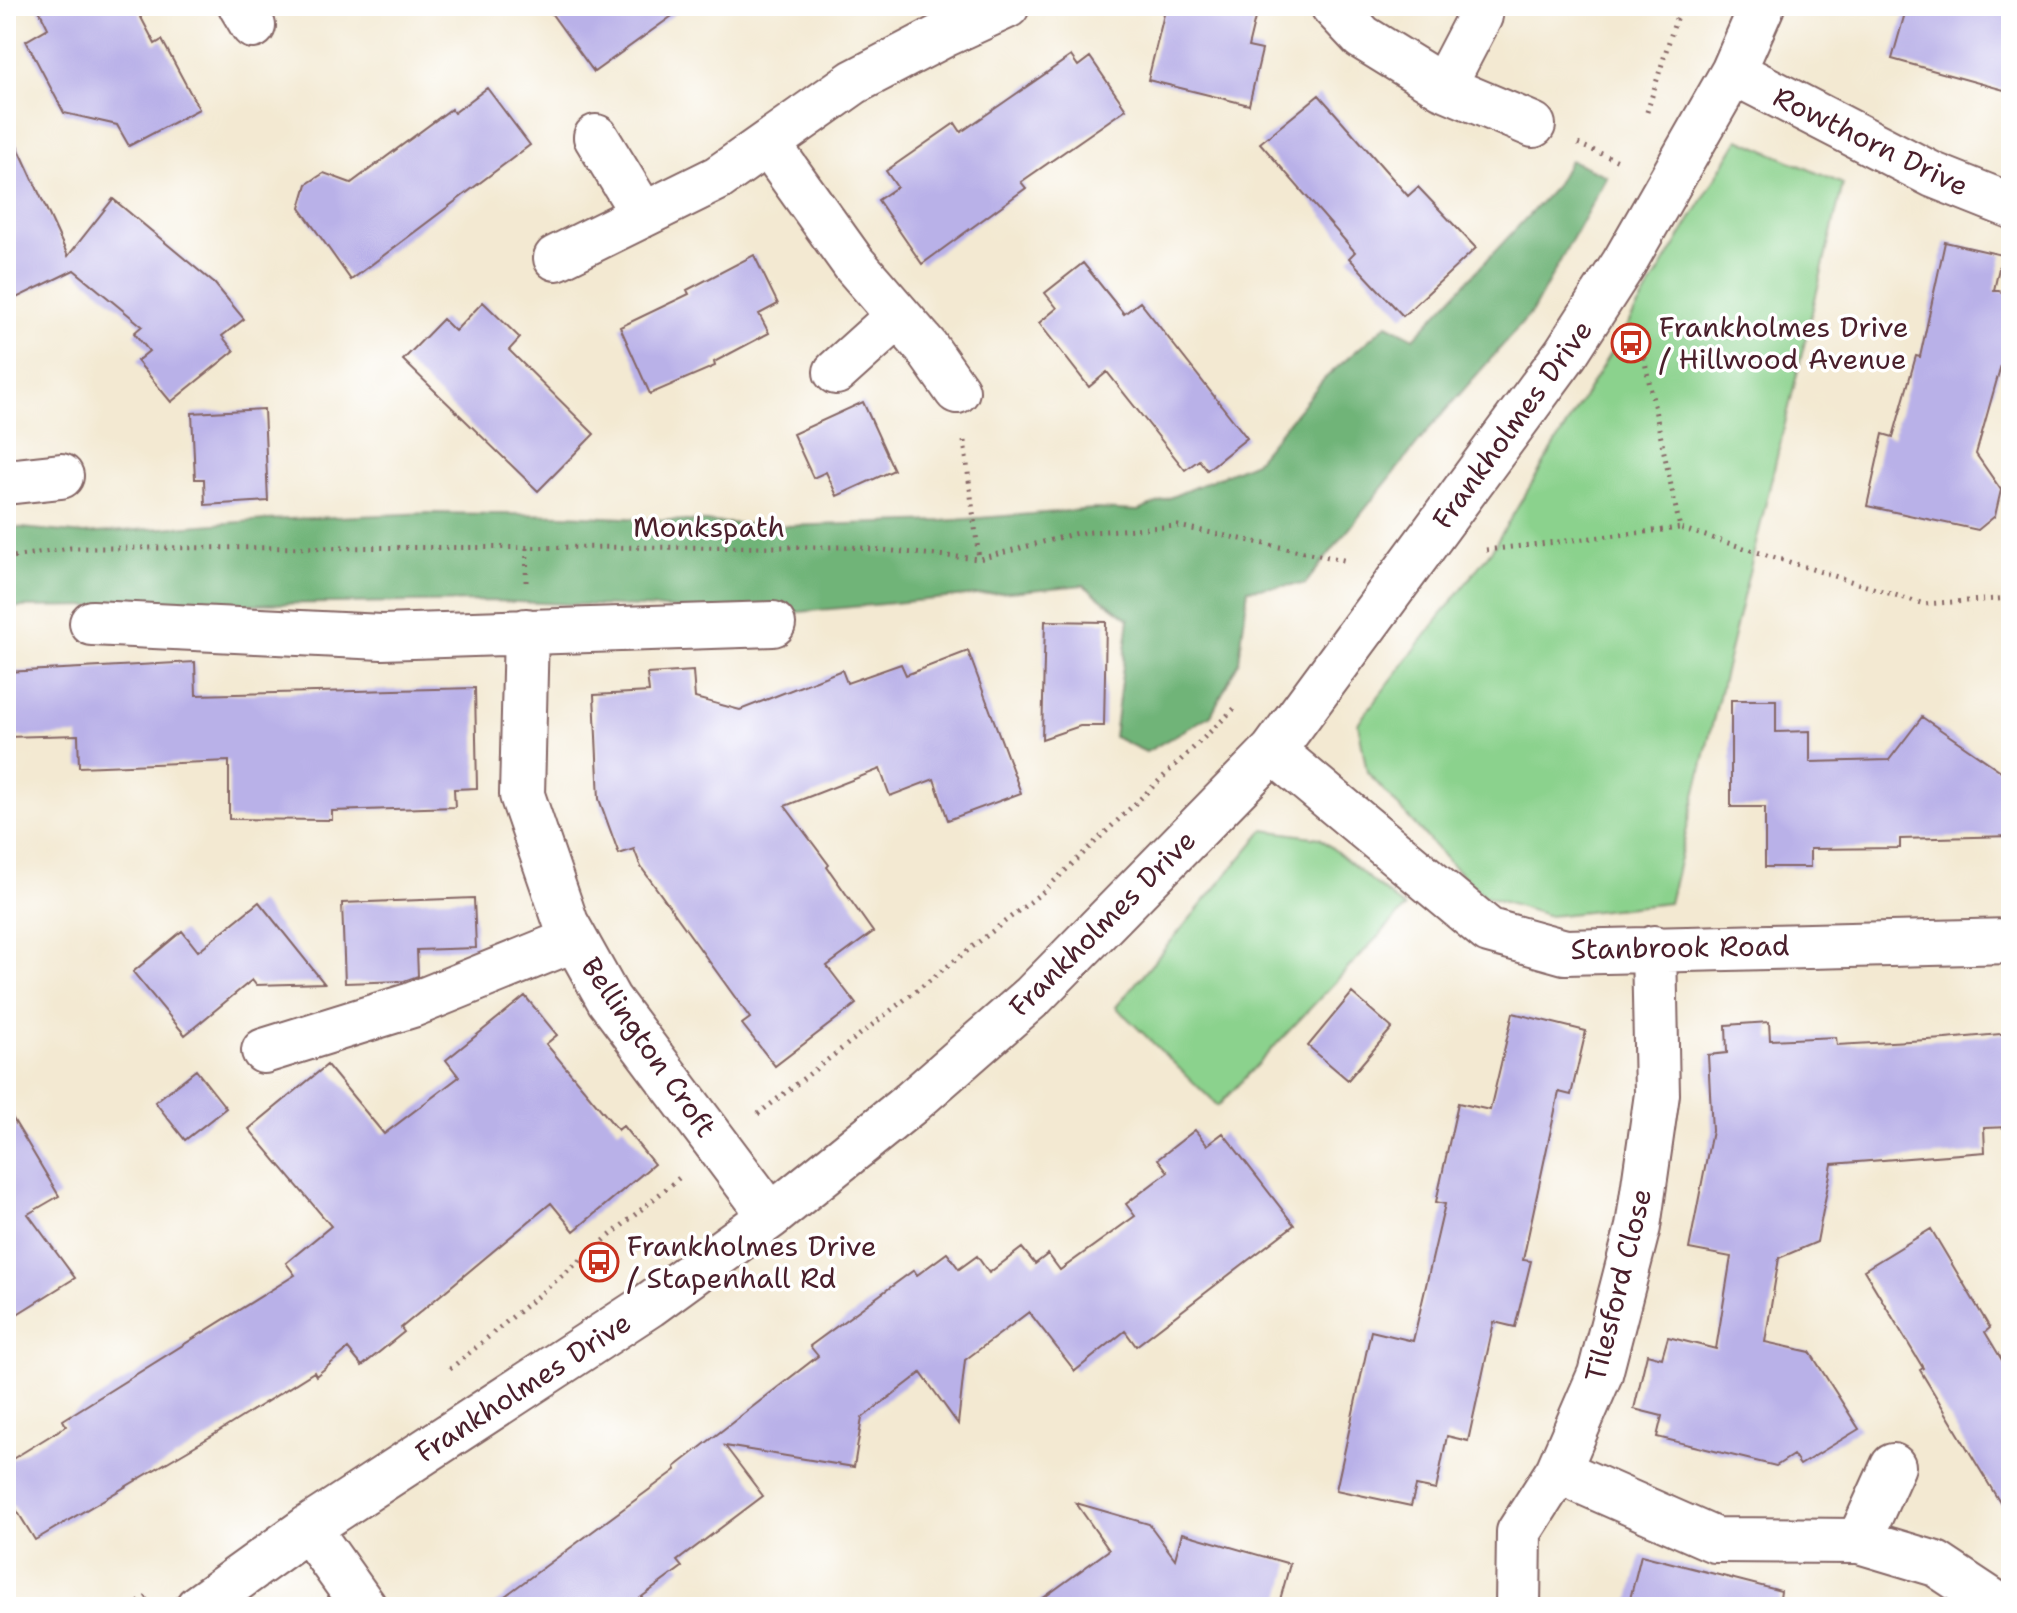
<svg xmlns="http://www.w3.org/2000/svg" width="2017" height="1613" viewBox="0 0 2017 1613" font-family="'Shantell Sans',sans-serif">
<rect width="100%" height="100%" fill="#fff"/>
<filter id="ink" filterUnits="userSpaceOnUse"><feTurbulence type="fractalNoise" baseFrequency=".0125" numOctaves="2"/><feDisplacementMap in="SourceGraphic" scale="16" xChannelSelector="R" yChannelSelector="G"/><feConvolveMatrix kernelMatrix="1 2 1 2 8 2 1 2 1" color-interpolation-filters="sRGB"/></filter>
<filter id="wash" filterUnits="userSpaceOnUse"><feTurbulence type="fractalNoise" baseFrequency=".006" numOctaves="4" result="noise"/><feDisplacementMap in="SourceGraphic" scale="32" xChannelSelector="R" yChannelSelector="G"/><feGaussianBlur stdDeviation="1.8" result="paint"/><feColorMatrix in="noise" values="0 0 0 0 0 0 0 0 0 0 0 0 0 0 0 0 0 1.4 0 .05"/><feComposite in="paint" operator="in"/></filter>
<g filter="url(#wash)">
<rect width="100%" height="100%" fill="#f3e9d2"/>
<path fill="#8bd28d" stroke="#6a785c" stroke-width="2" d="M1739,139L1843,184L1669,903L1550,916L1484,896L1449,862L1367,772L1358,723L1493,548Z
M1264,830L1320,838L1405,908L1218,1106L1116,1007Z"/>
<path fill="#70b478" stroke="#5d6a52" stroke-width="2" d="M1570,160L1607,176L1532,312L1430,428L1305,584L1248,589L1239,661L1211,715L1146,752L1114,737L1129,619L1083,585L789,613L492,601L15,607L6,610V528L12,527L84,534L267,520L429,513L564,515L786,526L942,521L1095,509L1138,511L1255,462L1324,379L1387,324L1414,338L1555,187Z"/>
<g id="blocks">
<path fill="#b9b1e8" d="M37,6H135L155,44L162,40L199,109L129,146L117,125L64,113L26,41L48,28Z
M546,6H686L594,72Z
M1166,6H1205L1255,18L1248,47L1262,50L1249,105L1148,80Z
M1907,6H2011V92L1892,59Z
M1071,56L1078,66L1090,57L1126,109L1021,182L1026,188L922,264L878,200L897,187L886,171L955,123L961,132Z
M487,88L530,145L351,280L300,208L307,184L324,173L351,183L451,109L454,113Z
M1319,95L1408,196L1418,187L1476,248L1403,316L1349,258L1355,252L1260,143Z
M6,121L68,256L113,199L215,284L244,319L222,336L234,351L171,402L137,361L149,351L134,333L142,326L74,270L6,303Z
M1945,242L2002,255L1994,290L2011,294V368L2001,365L1976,454L2001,490L1995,516L1978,530L1867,506L1883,434L1893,437L1916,356L1920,357Z
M754,255L778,304L759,314L769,333L714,362L715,366L650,394L620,327L689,294L687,290Z
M1083,263L1124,314L1140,302L1247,438L1207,470L1199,460L1185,470L1107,372L1089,387L1039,323L1057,308L1045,293Z
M483,302L520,338L509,350L594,434L538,491L403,360L443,319L455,331Z
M863,402L894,470L837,496L826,472L813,478L793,434Z
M264,409L268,501L205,505L204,479H195L192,413Z
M1045,621L1106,622L1104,726H1080L1042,739Z
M968,651L1021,793L948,820L934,779L890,796L880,769L785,806L829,865L827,867L873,932L827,966L856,1004L775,1066L742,1024L750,1018L641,867L634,849L619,854L599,799L594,695L649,692L647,674L693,671L695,698L740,710L842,670L847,683L901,664L906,675Z
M195,662L196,695L475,688L477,788L454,789L455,807L332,811V820L229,819V761L79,767L78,735L6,737V672Z
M1731,700H1776V732L1810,731V762L1889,760L1922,717L2011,778V836L1900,839V848L1810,849V867H1765V807H1731Z
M474,898L476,948L417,950L418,976L404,981L345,983L342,903Z
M259,902L324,983L256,985L252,980L185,1035L133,972L182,931L198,951Z
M1352,993L1392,1028L1348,1080L1308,1046Z
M525,996L557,1035L546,1044L618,1130L623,1126L654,1164L574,1231L551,1203L401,1328L404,1332L362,1366L348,1349L316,1376L314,1372L215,1434L35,1540L6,1493V1463L66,1426L63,1420L295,1275L286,1263L331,1226L249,1129L327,1065L384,1134L459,1077L446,1060Z
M1513,1013L1586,1031L1571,1095L1559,1092L1523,1260L1531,1261L1515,1327L1494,1322L1468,1441L1447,1436L1436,1490L1416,1486L1411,1506L1336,1490L1371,1331L1413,1341L1445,1204L1436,1202L1458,1103L1490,1110Z
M1769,1022L1770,1040L1836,1037L1837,1045L1945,1039L2011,1033V1127L1984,1128L1985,1152L1832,1164L1817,1242L1779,1258L1765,1342L1810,1352L1859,1429L1800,1465L1793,1455L1776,1466L1657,1437L1662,1416L1634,1409L1647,1354L1662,1358L1668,1337L1716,1349L1731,1257L1689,1249L1712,1131L1708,1055L1727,1053L1726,1025Z
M196,1070L226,1108L185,1140L155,1102Z
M6,1107L59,1196L28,1214L75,1278L6,1321Z
M1195,1130L1207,1145L1223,1133L1294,1225L1136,1346L1125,1331L1075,1371L1029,1312L965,1360L958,1424L921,1373L862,1418L854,1467L725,1446L763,1496L677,1561L682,1567L628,1607H490L676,1470L675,1467L818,1356L810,1346L914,1270L917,1275L947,1253L959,1269L977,1256L989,1273L1022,1248L1035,1264L1048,1254L1060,1270L1135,1216L1126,1204L1168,1172L1158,1159Z
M1931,1229L1990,1328L1985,1332L2011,1375V1521L1920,1370L1923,1368L1864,1270Z
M1076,1503L1149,1524L1175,1559L1182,1533L1290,1564L1278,1607H1031L1109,1550Z
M1641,1555L1781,1591L1779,1607H1628Z"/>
</g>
</g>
<g filter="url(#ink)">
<use href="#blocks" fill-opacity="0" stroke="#856665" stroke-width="2"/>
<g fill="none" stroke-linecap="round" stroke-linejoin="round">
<defs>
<path id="minor" d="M241,6L253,26
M1333,6L1362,37L1443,87L1533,125
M1733,72L1933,175L2011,206
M1443,87L1480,16
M596,137L643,214
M768,144L854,264L926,347L957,391
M556,258L718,178L854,82L944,35L1007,6
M836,372L898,316
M6,482L61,476
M92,623L382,637L773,624
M526,631L522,795L566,923L609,1000L771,1216
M1273,751L1489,931L1565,952L2011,941
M264,1051L412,1005L575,939
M1558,1471L1715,1540L1859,1541L1893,1466
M308,1528L364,1607
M1859,1541L1936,1564L2001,1607
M198,1607L308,1528L649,1305L771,1216L911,1103L1033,996L1273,751L1566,353L1624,263L1733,72L1762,6
M1518,1607L1519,1532L1558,1471L1600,1374L1638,1227L1657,1094L1654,948"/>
</defs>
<use href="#minor" stroke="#856665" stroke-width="48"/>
<path stroke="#856665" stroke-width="5" stroke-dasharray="2 6" stroke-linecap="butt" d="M1647,112L1680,6
M1578,144L1621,162
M1639,334L1680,528L1924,604L2011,598
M964,441L979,559
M1486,550L1680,528
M6,558L70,548L851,547L979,559L1077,533L1178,526L1348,561
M526,582L527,548
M758,1114L1044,891L1237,706
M450,1369L679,1178
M132,1607L148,1596"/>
<use href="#minor" stroke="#fff" stroke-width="44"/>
</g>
</g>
<defs>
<symbol id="bus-ring" viewBox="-11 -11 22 22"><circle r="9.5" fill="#fff" stroke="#c8321e" stroke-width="1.5"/><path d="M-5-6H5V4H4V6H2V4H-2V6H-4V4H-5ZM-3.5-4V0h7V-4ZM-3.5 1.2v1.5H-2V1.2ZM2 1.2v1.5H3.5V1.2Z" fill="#c8321e"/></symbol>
</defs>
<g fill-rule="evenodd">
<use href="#bus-ring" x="1609" y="321" width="44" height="44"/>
<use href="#bus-ring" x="577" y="1240" width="44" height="44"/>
</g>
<g text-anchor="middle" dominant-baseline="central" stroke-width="7" stroke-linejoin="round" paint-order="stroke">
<g font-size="28" fill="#4a1f2b" stroke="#fff">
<text transform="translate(1871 141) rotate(26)">Rowthorn Drive</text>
<text transform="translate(1512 424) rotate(-54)">Frankholmes Drive</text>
<text x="709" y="527">Monkspath</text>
<text transform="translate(1102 923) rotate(-45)">Frankholmes Drive</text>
<text transform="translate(1680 947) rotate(-1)">Stanbrook Road</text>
<text transform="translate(649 1047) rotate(55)">Bellington Croft</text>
<text transform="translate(1618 1285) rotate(-76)">Tilesford Close</text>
<text transform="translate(523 1387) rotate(-33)">Frankholmes Drive</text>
</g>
<g font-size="28" fill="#4a1f2b" stroke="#fff" text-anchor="start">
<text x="1659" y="327">Frankholmes Drive<tspan x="1659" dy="32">/ Hillwood Avenue</tspan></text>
<text x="627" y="1246">Frankholmes Drive<tspan x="627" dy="32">/ Stapenhall Rd</tspan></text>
</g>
</g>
<rect width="2017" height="1613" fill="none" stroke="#fff" stroke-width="32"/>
</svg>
